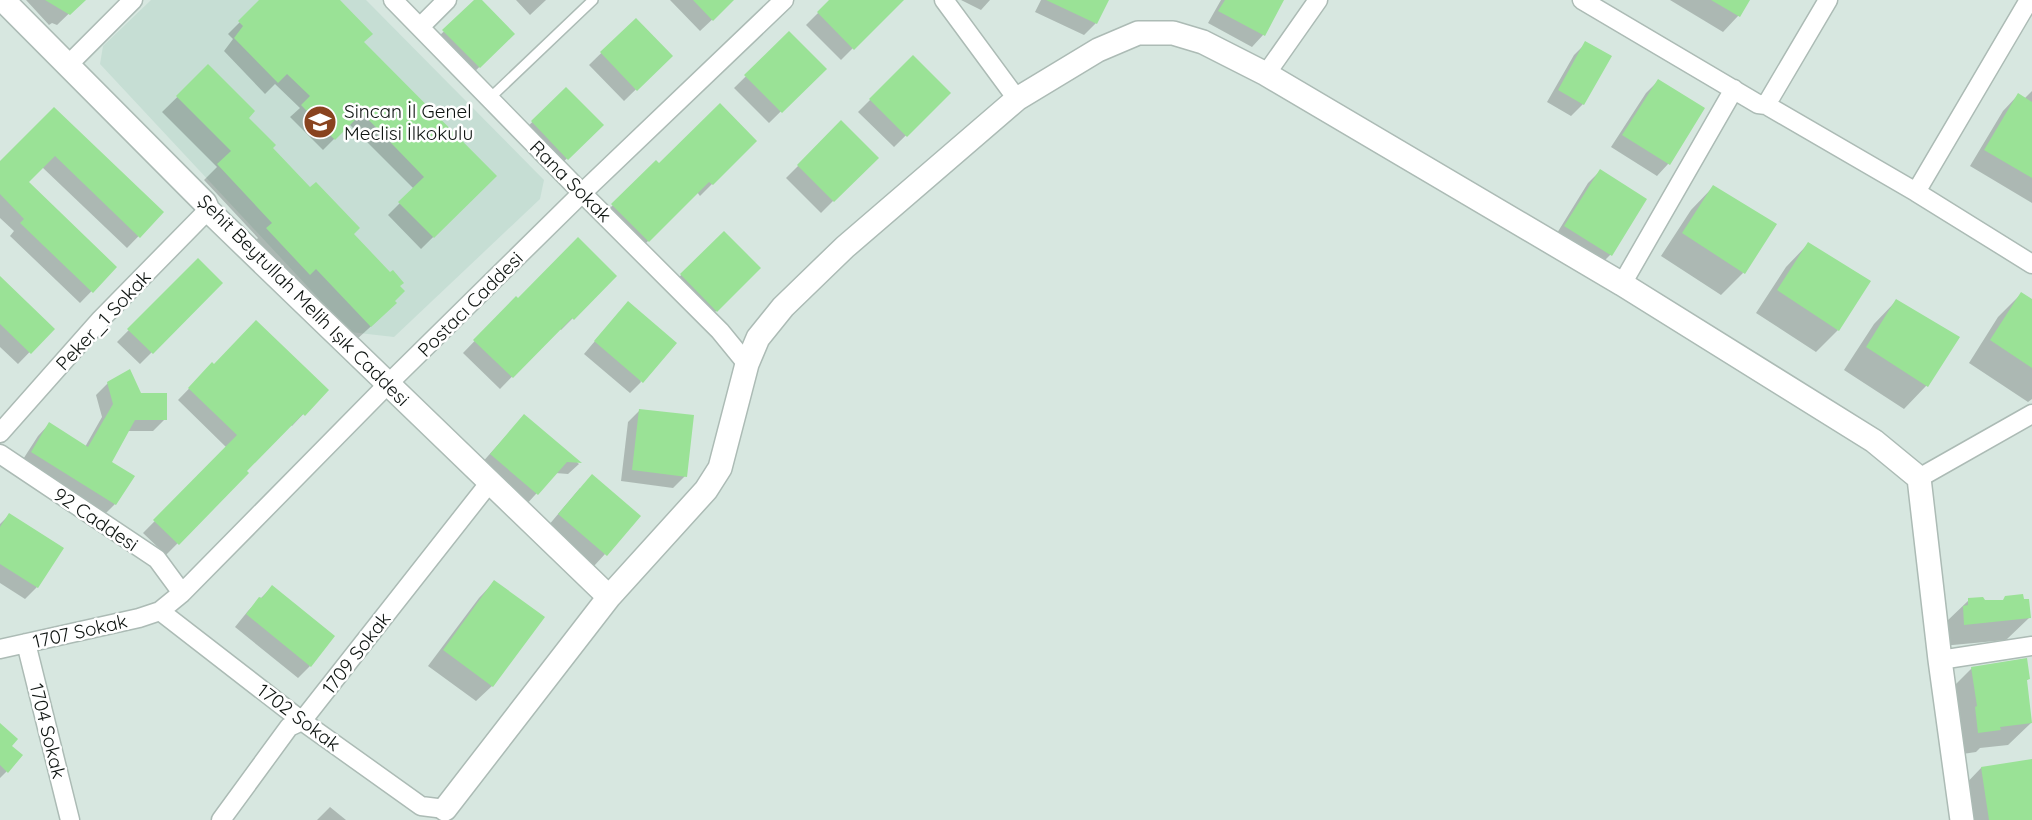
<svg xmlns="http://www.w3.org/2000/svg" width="2032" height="820" viewBox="0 0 2032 820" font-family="Quicksand,sans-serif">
<rect width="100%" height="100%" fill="#d7e7e0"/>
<path fill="#c6ded4" d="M151,0H366L544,180L540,199L394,337L350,332L100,64L103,46Z"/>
<path fill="#0003" d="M26,0H83L57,25L52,23L49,25Z
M262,0H337L362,42L495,176L421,249L388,215L414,189L349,124L323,150L290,117L300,108L275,84L265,94L224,51L233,39L228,34Z
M476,0H480L513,34L467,79L432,43Z
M516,0H546L530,15Z
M670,0H733L700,31Z
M831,0H891L896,5L841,60L806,25Z
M961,0H990L981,10Z
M1041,0H1107L1096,23L1084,35L1035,12Z
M1221,0H1282L1263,35L1252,47L1208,23Z
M1670,0H1748L1738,16L1723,32Z
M635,20L670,56L624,101L589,65Z
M789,34L824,69L769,123L734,88Z
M1586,43L1583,104L1571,116L1547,102L1574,55Z
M913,57L949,93L894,147L858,112Z
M208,67L270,148L351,234L380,318L355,341L300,283L294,288L252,244L258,238L204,180L217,167L162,112Z
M1658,81L1668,164L1657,176L1611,147L1646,93Z
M566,89L601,125L555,170L520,134Z
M2032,91V203L1970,166L2003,111L2018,95L2024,99Z
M54,109L162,212L127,248L42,167L26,183L115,267L80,303L10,236L14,231L0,218V164Z
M841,123L876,158L821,213L786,178Z
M755,141L700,196L697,192L636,253L601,217L656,162L659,166Z
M1600,171L1611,254L1599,266L1554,238L1588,183Z
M1713,187L1743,273L1721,295L1661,256L1691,210Z
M724,233L759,268L704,323L669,287Z
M1808,244L1838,330L1816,352L1756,313L1786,267Z
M198,260L221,283L140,364L117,342Z
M0,278L52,329L18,364L0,347Z
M613,278L561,330L559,328L500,389L463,353L516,298L518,300Z
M2021,294L2032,301V399L2028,402L1969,363L1998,317Z
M1896,301L1957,338L1926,386L1904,409L1844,370L1874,324Z
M617,315L641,382L630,393L584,354Z
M212,365L326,390L292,426L290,424L245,471L247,473L166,555L143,533L227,448L178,400Z
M108,383L140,395L165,419L153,431H127L110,462L132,476L115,504L103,516L20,464L38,436L49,424L85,447L102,417L96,395Z
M640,410L685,476L673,488L621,481L628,422Z
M524,416L579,464L568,474L555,473L525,506L479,466Z
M580,488L605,554L594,566L548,526Z
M9,515L37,587L25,599L0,583V524Z
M494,582L492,686L476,701L428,666L479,598Z
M272,587L310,666L298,678L235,627L248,611Z
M1969,600L1984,602L2029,618L2006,640L1942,646L1946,622Z
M1972,668L2028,679L2026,681L2031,723L2008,745L1980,748L1976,752L1956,755L1949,691Z
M0,726L7,771L0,778Z
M2032,761V820H1963L1959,791L1981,768Z
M330,807L346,820H317Z"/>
<path fill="#9ae296" d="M45,0H86L70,15Z
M259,0H340L373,34L364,42L497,176L434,238L398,202L424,177L362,113L335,140L301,105L310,96L287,74L278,83L234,38L243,26L238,21Z
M474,0H482L515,34L480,68L442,30Z
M693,0H734L713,21Z
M829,0H904L854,50L817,12Z
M1046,0H1109L1097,24Z
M1225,0H1284L1265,36L1218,11Z
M1711,0H1750L1740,17Z
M636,18L673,56L637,91L600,52Z
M789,31L827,69L782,113L744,75Z
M1585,41L1612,56L1584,105L1558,90Z
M913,55L951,93L907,137L869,99Z
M208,64L255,111L249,118L276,145L273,148L310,187L316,182L360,228L354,234L390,272L393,270L404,283L400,286L405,291L395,301L397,303L371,327L316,269L310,275L266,228L272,223L217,164L231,151L176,96Z
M1658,79L1705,108L1670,165L1622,135Z
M566,87L604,125L568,160L531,121Z
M2018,93L2032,102V178L1984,150Z
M720,103L757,141L713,185L709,182L649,242L611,204L656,160L659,163Z
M54,107L164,212L140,238L55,156L29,182L117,267L93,293L20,223L24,219L0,194V161Z
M841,120L879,158L834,202L797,165Z
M1600,169L1647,199L1612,256L1564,226Z
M1713,185L1777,224L1745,274L1682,233Z
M724,231L761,268L717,312L680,274Z
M578,237L617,276L574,320L572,318L513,378L473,340L516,296L518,298Z
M1808,242L1871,281L1839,331L1777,290Z
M198,258L223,283L153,354L127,329Z
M0,276L55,329L31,354L0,324Z
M2021,292L2032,299V368L1990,340Z
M1896,299L1960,337L1928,387L1866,347Z
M628,301L677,343L643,383L594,341Z
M256,320L329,390L305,416L303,414L247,471L249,473L179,545L153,520L237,435L188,388L212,362L214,364Z
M130,369L141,393H167V420H135L112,462L135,476L116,505L31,452L49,422L88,447L113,404L107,382Z
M639,409L694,415L687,477L632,470Z
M524,414L582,463L567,462L538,495L490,454Z
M592,474L641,516L607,556L558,514Z
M9,513L64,548L38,588L0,564V527Z
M494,580L545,617L493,687L443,650Z
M272,585L335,636L311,667L246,614L259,597L262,598Z
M2023,594L2024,599H2029L2031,618L1964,625L1963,606L1968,605V598L1983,597L1985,600H2003L2005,596Z
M2027,658L2030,679L2027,680L2032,723L2000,727L2001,730L1978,733L1975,707L1977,706L1971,667Z
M0,723L18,739L12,746L23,755L8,773L0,765Z
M2032,759V820H1989L1981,767Z"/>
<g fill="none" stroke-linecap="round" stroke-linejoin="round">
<defs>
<path id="service" d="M490,98L593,0"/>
<path id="minor" d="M393,0L582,193L720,331L747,364
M944,0L1017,99
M1582,0L1758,104L1766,105L1916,192L2032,264
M420,27L447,0
M68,65L133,0
M1266,74L1318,0
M1766,105L1828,0
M1916,192L2029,0
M1622,284L1734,89
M0,433L101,319L208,210
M0,454L157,559L182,593
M1919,478L2032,414
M160,611L302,721L421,806L445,809
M26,643L70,820
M0,649L139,618L160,611L182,593L388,384L582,193L784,0
M1940,660L2032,646
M221,820L289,727L302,721L490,482"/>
<path id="tertiary" d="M3,0L205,203L208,210L609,597
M445,809L609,597L706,490L720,468L747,364L758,338L783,307L845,247L1017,99L1098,50L1138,33H1173L1203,42L1266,74L1622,284L1874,441L1919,478L1940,660L1962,820"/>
</defs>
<use href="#service" stroke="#acbbb5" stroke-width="12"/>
<use href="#minor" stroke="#acbbb5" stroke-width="21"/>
<use href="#tertiary" stroke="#acbbb5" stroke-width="26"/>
<use href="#service" stroke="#fff" stroke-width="9"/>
<use href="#minor" stroke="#fff" stroke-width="18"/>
<use href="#tertiary" stroke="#fff" stroke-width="23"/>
</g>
<defs>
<symbol id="school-disc" viewBox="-11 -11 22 22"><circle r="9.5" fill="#89431f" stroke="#fff"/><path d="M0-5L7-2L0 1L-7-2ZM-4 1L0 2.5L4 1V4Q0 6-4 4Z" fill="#fff"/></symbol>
</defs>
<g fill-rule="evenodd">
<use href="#school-disc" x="301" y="103" width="38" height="38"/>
</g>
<g text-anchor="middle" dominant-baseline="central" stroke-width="5" stroke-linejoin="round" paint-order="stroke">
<g font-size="19" fill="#0e1411" stroke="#fff" text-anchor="start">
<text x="344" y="111">Sincan İl Genel<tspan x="344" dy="22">Meclisi İlkokulu</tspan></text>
</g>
<g font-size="19" fill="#0e1411" stroke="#fff">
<text transform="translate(571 181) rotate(45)">Rana Sokak</text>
<text transform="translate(304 300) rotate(45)">Şehit Beytullah Melih Işık Caddesi</text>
<text transform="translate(470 304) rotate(-45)">Postacı Caddesi</text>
<text transform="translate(103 320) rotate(-47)">Peker_1 Sokak</text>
<text transform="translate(96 519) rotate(34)">92 Caddesi</text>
<text transform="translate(80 631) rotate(-13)">1707 Sokak</text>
<text transform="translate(356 653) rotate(-52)">1709 Sokak</text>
<text transform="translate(299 717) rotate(37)">1702 Sokak</text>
<text transform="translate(48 731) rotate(76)">1704 Sokak</text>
</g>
</g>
</svg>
